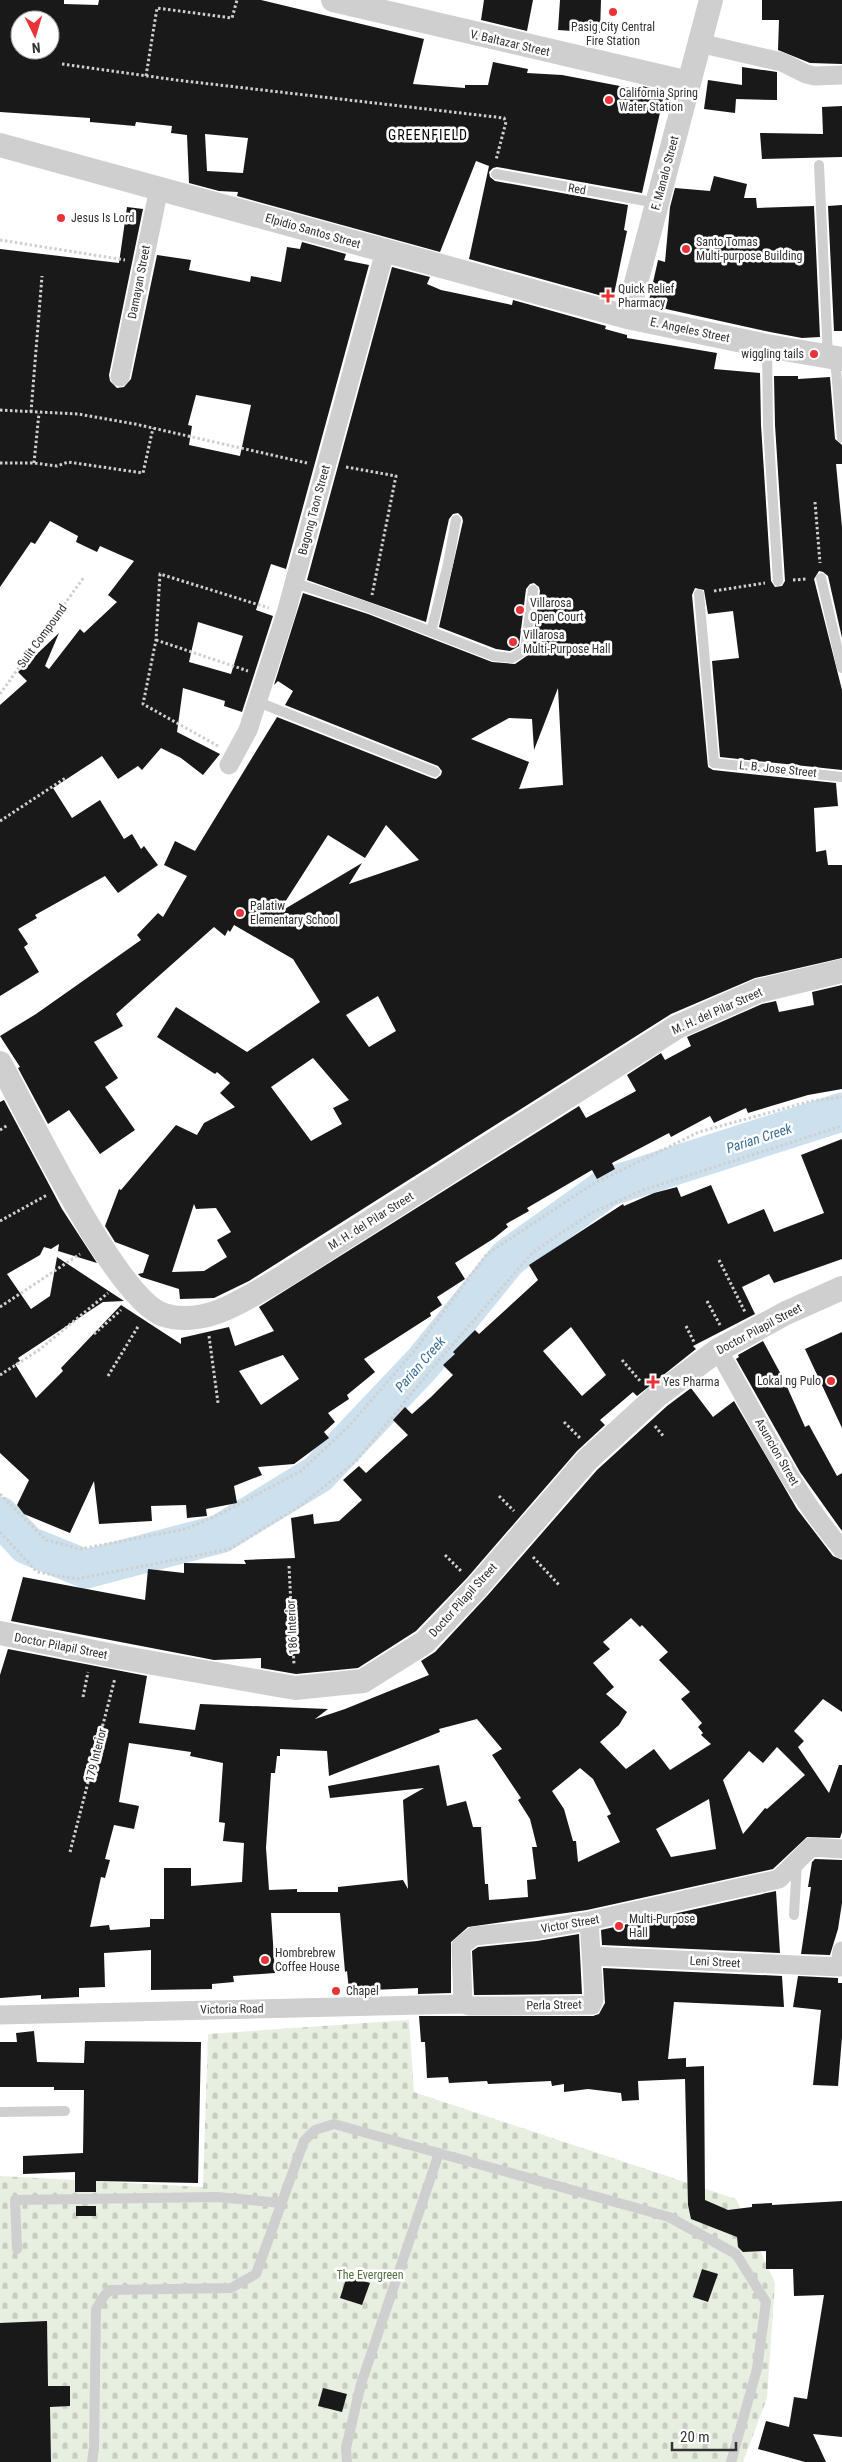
<svg xmlns="http://www.w3.org/2000/svg" width="842" height="2462" viewBox="0 0 842 2462" font-family="'Roboto Condensed',sans-serif">
<defs>
<pattern id="cemetery-stones" width="16" height="16" patternUnits="userSpaceOnUse" patternTransform="scale(1.25)"><rect width="16" height="16" fill="#e7efe0"/><path d="M2 7V4a2 2 0 0 1 4 0v3zM10 15v-3a2 2 0 0 1 4 0v3z" fill="#c7cdc1"/></pattern>
</defs>
<rect width="100%" height="100%" fill="#fff"/>
<path fill="url(#cemetery-stones)" d="M409,2020L414,2092L736,2199L775,2283L767,2398L743,2462H0V2176L203,2187L208,2034Z"/>
<g fill="none" stroke-linecap="round" stroke-linejoin="round">
<path stroke="#cde0ee" stroke-width="39" d="M0,1516L27,1545L86,1569L220,1534L318,1474L423,1363L508,1258L608,1187L842,1112"/>
</g>
<path fill="#191919" fill-rule="evenodd" d="M0,0H64V4L98,5L99,0H261L424,39L413,84L465,88V85H488L493,62L528,69L527,73L562,75L641,90L642,86L671,93L669,100L663,99L642,193L497,167L493,168L489,172L490,177L495,181L628,205L624,230L627,231L613,299L469,259L489,166L476,161L440,252L237,196L238,192L219,191L189,183L187,135L171,133L172,126L136,122L135,126L90,122V118L0,112ZM20,20H50V50H20ZM205,134L248,138L243,173L207,171Z
M484,0H533L527,31L481,20Z
M560,0H601L600,33L558,30Z
M762,0H842V64L810,63L778,50L779,20H762Z
M742,67L777,72V100L736,99L735,113L704,109L708,80L742,85Z
M842,106V157L762,159L760,133L823,134L822,107Z
M714,176L747,184L744,198H756L757,208L814,206L820,337L802,338L770,332L648,305L658,260L665,262L670,207L675,188L710,191Z
M842,205V331H834L828,206Z
M127,207L143,209L109,375L110,381L117,388L124,387L131,379L157,255L191,260L189,270L250,282L251,276L281,282L287,247L300,249L302,242L346,254L344,260L369,265L286,569L271,564L256,610L273,616L242,712L224,706L225,701L183,688L177,732L220,754L203,775L181,758L161,748L142,770L138,766L118,779L102,756L53,788L72,818L100,800L124,839L132,834L141,849L144,846L158,865L118,893L105,876L35,915L37,918L18,929L28,944L24,947L39,972L0,996V705L27,681L18,672L59,633L45,666L49,669L80,629L84,633L117,602L108,595L134,561L100,546L97,552L76,542L78,536L50,521L35,544L31,542L0,587V249L119,263ZM196,395L251,405L240,456L189,445L192,426L188,425ZM198,622L243,636L231,674L189,662Z
M392,267L430,277L427,284L441,290L512,305L513,300L606,326L605,329L627,335V338L717,353L714,369L760,373L761,425L771,581L775,587L782,586L785,581L775,425L774,376H798V379L830,377L835,439L842,445V464H836L842,527V638L828,576L823,572L819,571L814,579L842,690V770L720,757L712,661L739,658L733,611L708,614L704,590L695,588L692,595L708,767L713,770L836,783L838,806L814,808L816,852L826,850L828,865H842V958L755,978L671,1014L249,1281L214,1298L180,1299L179,1289L141,1277L138,1274L143,1273L149,1255L115,1242L105,1226L119,1189L121,1190L176,1125L197,1135L204,1123L235,1107L220,1093L230,1083L217,1072L215,1074L157,1037L176,1007L247,1052L320,1002L293,959L234,925L230,932L228,930L225,936L214,927L116,1014L123,1026L94,1042L118,1078L105,1087L135,1130L100,1154L69,1110L48,1124L18,1068L20,1067L0,1036L36,1014L141,940L137,935L158,913L163,917L187,876L164,865L175,841L195,851L277,717L432,778L436,779L441,775L442,771L438,766L285,705L293,691L278,681L274,685L303,593L368,614L492,662L515,664L531,653L540,591L539,587L534,583L530,584L526,589L519,646L510,651L496,649L439,627L463,521L462,517L458,513L453,514L449,519L426,622L307,580ZM558,688L563,785L519,789L529,762L471,739L509,718L532,719L534,750ZM386,825L419,860L349,884L362,863L278,913L328,835L365,858ZM378,996L396,1031L369,1047L346,1015ZM313,1058L349,1100L333,1108L342,1124L311,1141L271,1087ZM194,1204L196,1209L216,1208L231,1232L217,1240L227,1257L204,1271L172,1272Z
M842,985V1089L808,1095L748,1113L746,1108L714,1123L710,1116L671,1137L669,1133L612,1163L615,1169L597,1179L592,1170L527,1208L529,1211L506,1224L508,1227L493,1239L455,1263L465,1279L437,1297L442,1305L430,1313L431,1316L364,1359L375,1372L347,1395L349,1399L328,1413L335,1422L324,1432L329,1438L294,1464L258,1467L262,1475L234,1486L237,1503L206,1509L207,1516L187,1518L186,1505L151,1506L152,1521L99,1524L94,1481L70,1533L24,1514L17,1505L29,1480L0,1453V1102L4,1100L62,1209L97,1263L58,1251L59,1244L51,1249L44,1247L40,1255L7,1274L31,1309L50,1296L57,1257L124,1301L103,1302L18,1358L20,1361L15,1364L36,1398L63,1371L61,1368L121,1305L181,1344V1338L229,1327L235,1346L274,1331L259,1307L579,1106L586,1118L636,1091L627,1075L661,1053L665,1060L691,1046L687,1037L762,1004L776,1001L779,1012L814,1005L812,992ZM283,1355L299,1379L261,1405L239,1371Z
M842,1139V1259L774,1283L769,1274L742,1287L755,1314L693,1346L696,1349L637,1396L633,1392L600,1420L605,1425L577,1451L467,1578L416,1631L358,1668L296,1674L261,1668V1658L214,1660L11,1621L23,1577L145,1600L148,1569L184,1573V1563L246,1564L244,1560L295,1558L291,1518L313,1514L314,1524L339,1521L362,1500L343,1480L359,1466L366,1473L408,1435L393,1420L405,1407L412,1414L431,1397L453,1375L443,1365L455,1354L453,1352L475,1330L479,1334L538,1280L529,1265L623,1204L624,1206L654,1193L677,1187L681,1197L711,1185L728,1224L764,1209L774,1232L824,1213L801,1155ZM571,1327L606,1375L582,1396L543,1351Z
M842,1332V1428L805,1349Z
M763,1341L784,1380L805,1427L809,1425L837,1476L842,1473V1531L800,1472L736,1359L739,1357L738,1355Z
M691,1388L713,1417L734,1401L797,1509L833,1556L842,1560V1712L823,1699L794,1731L804,1741L798,1747L829,1793L839,1765H842V1832L840,1838L807,1837L773,1869L587,1910L468,1927L451,1942V1993L418,1994V1988L349,1991L347,1971L345,1972L340,1913H271L275,1973L233,1976L234,1982L212,1984V1989L151,1990V1950L104,1953L105,1987L79,1988V1997L41,1999V1995L0,1998V1675L8,1649L147,1676L139,1723L195,1730L200,1704L328,1709L315,1719L345,1709L429,1675L421,1661L435,1652L487,1596L597,1470L667,1406ZM631,1618L640,1627L642,1625L668,1652L659,1660L690,1692L681,1699L702,1723L698,1727L703,1733L701,1735L711,1744L670,1770L654,1749L626,1769L600,1742L619,1725L627,1712L606,1694L614,1687L593,1663L610,1649L603,1642ZM477,1719L502,1749L492,1755L521,1798L518,1800L530,1819L537,1847H532L536,1879L527,1880L528,1897L489,1900L488,1884H485L481,1827H473L466,1801L447,1806L439,1765L328,1786L330,1798L424,1788L403,1800L408,1889L403,1880L338,1887V1892H297V1889L269,1890L266,1848L271,1773H275L277,1756H280V1749L327,1751L329,1776L440,1732L439,1729ZM129,1743L191,1752L190,1756L223,1763L219,1822L225,1823L223,1841L244,1843L242,1882L191,1886V1868H164V1919H150V1927L110,1930L109,1925L90,1927L101,1877L105,1878L110,1860L105,1859L114,1825L134,1829L139,1806L119,1802ZM777,1747L805,1775L767,1809L765,1808L743,1834L723,1780L749,1751L763,1763ZM580,1768L593,1779L611,1814L607,1816L620,1842L578,1862L576,1841H573L564,1809L552,1791ZM709,1799L716,1849L671,1857L656,1829Z
M815,1859L842,1860V1903L838,1929L830,1955L801,1954L811,1887H808L812,1862Z
M776,1891L780,1953L602,1945L601,1930Z
M579,1934L582,1994L474,1995L472,1951L478,1947L537,1941Z
M603,1968L782,1976L784,2007L674,2002L668,2059L686,2058V2067L704,2066L705,2200L728,2210L752,2207V2204L772,2203V2205L842,2201V2437L813,2434L826,2462H805L758,2449L766,2421L789,2427L794,2397L807,2399L824,2295L794,2296L793,2269H766V2251L743,2252L738,2247L737,2237L691,2219L688,2205L685,2079L638,2081L639,2100L622,2101L621,2093L588,2089L564,2092V2084L552,2086L551,2081L488,2084L487,2081L449,2083L448,2077L427,2078L425,2042H421L419,2016H593L599,2014L605,2003Z
M798,1976L838,1978V1983H842V2037L838,2086L813,2085L821,2010L793,2007Z
M34,2031L37,2062L84,2063L85,2041L201,2042L198,2183L96,2181V2192H75V2172L23,2174V2156L83,2153L84,2090H54V2087H0V2042H17L16,2033Z
M76,2206H96V2216H76Z
M702,2269L718,2274L708,2302L693,2297Z
M347,2276L370,2283L362,2305L340,2298Z
M47,2321L48,2386H70V2406L50,2407L51,2462H0V2323Z
M323,2388L347,2394L342,2412L318,2406Z"/>
<g fill="none" stroke-linecap="round" stroke-linejoin="round">
<path stroke="#cfcfcf" stroke-width="3" stroke-dasharray="2.5 2.5" stroke-linecap="butt" d="M62,64L176,80L504,118L506,122L496,160
M146,76L157,8L232,18L237,0
M0,240L125,260
M0,410L78,414L135,424L307,463
M31,412L42,276
M0,463H34L57,466L68,462L143,473L153,428
M34,463L39,413
M346,467L396,476L372,595
M815,502L820,563
M793,580L807,579
M714,591L765,583
M156,640L248,671
M0,694L84,577
M218,746L143,704L156,640L160,574L269,608
M0,821L67,777
M0,1130L8,1125
M0,1221L47,1195
M719,1260L745,1312
M707,1301L720,1325
M0,1307L80,1254
M686,1326L694,1342
M94,1334L121,1310
M209,1336L218,1403
M622,1360L641,1382
M0,1375L39,1350L108,1293
M108,1376L139,1325
M564,1422L580,1438
M655,1426L664,1437
M0,1494L46,1540L80,1549L186,1529L224,1512L301,1471L349,1426L415,1350L487,1254L591,1185L699,1132L811,1101L842,1097
M499,1496L514,1511
M0,1532L37,1572L77,1579L230,1549L300,1506L356,1461L434,1366L533,1252L593,1212L643,1190L842,1126
M445,1555L462,1572
M533,1557L560,1586
M289,1566L294,1665
M83,1697L88,1672
M70,1852L115,1678"/>
<path stroke="#cfcfcf" stroke-width="10" d="M819,165L828,357
M496,174L657,203
M767,346L768,425L778,581
M835,358L842,438
M821,578L842,668
M295,583L370,608L494,656L512,658L525,650L533,590
M699,594L714,763L842,777
M431,632L448,564L456,520
M258,702L435,772
M794,1915L797,1861
M0,2112L65,2111
M17,2249L15,2200L217,2197L282,2203
M92,2462L94,2448L96,2309L104,2296L110,2290L231,2288L256,2274L304,2141L315,2130L334,2124L669,2217L736,2254L766,2302L757,2369L731,2462
M347,2462L346,2448L361,2384L439,2153"/>
<path stroke="#cfcfcf" stroke-width="19" d="M699,43L782,62L806,74L815,76L842,75
M120,377L159,188
M229,765L248,730L286,613L385,251
M718,1350C757,1417 791,1490 842,1549
M591,1956L840,1967L842,1951
M463,2004L461,1946L474,1936L536,1930L589,1921L779,1879L811,1847L842,1849
M0,2015L463,2004L470,2006H508L592,2005L594,1999L589,1921"/>
<path stroke="#cfcfcf" stroke-width="24" d="M333,0L689,83
M0,145L627,317L767,346L842,359
M627,317L711,0
M0,1063C27,1112 117,1301 164,1315C207,1328 248,1297 283,1277L677,1027L758,991L842,971
M0,1633L119,1657L295,1688L363,1681L425,1642L477,1587L587,1460L658,1395L718,1350L786,1313L842,1288"/>
</g>
<g fill="#ea3338" stroke="#fff" stroke-width="2">
<circle cx="613" cy="12" r="5"/>
<circle cx="609" cy="100" r="5"/>
<circle cx="61" cy="218" r="5"/>
<circle cx="686" cy="249" r="5"/>
<path d="M605.5 288.5h5v5h5v5h-5v5h-5v-5h-5v-5h5z"/>
<circle cx="814" cy="354" r="5"/>
<circle cx="520" cy="610" r="5"/>
<circle cx="513" cy="642" r="5"/>
<circle cx="240" cy="913" r="5"/>
<circle cx="831" cy="1381" r="5"/>
<path d="M650.5 1374.5h5v5h5v5h-5v5h-5v-5h-5v-5h5z"/>
<circle cx="619" cy="1926" r="5"/>
<circle cx="265" cy="1960" r="5"/>
<circle cx="336" cy="1991" r="5"/>
</g>
<g text-anchor="middle" dominant-baseline="central" stroke-width="5" stroke-linejoin="round" paint-order="stroke">
<g font-size="12" fill="#323232" stroke="#fff" text-anchor="start">
<text x="613" y="27" text-anchor="middle">Pasig City Central<tspan x="613" dy="14">Fire Station</tspan></text>
<text x="619" y="93">California Spring<tspan x="619" dy="14">Water Station</tspan></text>
<text x="71" y="218">Jesus Is Lord</text>
<text x="696" y="242">Santo Tomas<tspan x="696" dy="14">Multi-purpose Building</tspan></text>
<text x="618" y="289">Quick Relief<tspan x="618" dy="14">Pharmacy</tspan></text>
<text x="804" y="354" text-anchor="end">wiggling tails</text>
<text x="530" y="603">Villarosa<tspan x="530" dy="14">Open Court</tspan></text>
<text x="523" y="635">Villarosa<tspan x="523" dy="14">Multi-Purpose Hall</tspan></text>
<text x="250" y="906">Palatiw<tspan x="250" dy="14">Elementary School</tspan></text>
<text x="821" y="1381" text-anchor="end">Lokal ng Pulo</text>
<text x="663" y="1382">Yes Pharma</text>
<text x="629" y="1919">Multi-Purpose<tspan x="629" dy="14">Hall</tspan></text>
<text x="275" y="1953">Hombrebrew<tspan x="275" dy="14">Coffee House</tspan></text>
<text x="346" y="1991">Chapel</text>
</g>
<g font-size="12" fill="#323232" stroke="#fff">
<text transform="translate(510 43) rotate(13)">V. Baltazar Street</text>
<text transform="translate(665 173) rotate(-75)">F. Manalo Street</text>
<text transform="translate(577 189) rotate(10)">Red</text>
<text transform="translate(313 231) rotate(16)">Elpidio Santos Street</text>
<text transform="translate(139 282) rotate(-79)">Damayan Street</text>
<text transform="translate(690 330) rotate(12)">E. Angeles Street</text>
<text transform="translate(314 510) rotate(-75)">Bagong Taon Street</text>
<text transform="translate(42 636) rotate(-54)">Sulit Compound</text>
<text transform="translate(778 769) rotate(6)">L. B. Jose Street</text>
<text transform="translate(717 1011) rotate(-24)">M. H. del Pilar Street</text>
<text transform="translate(371 1221) rotate(-32)">M. H. del Pilar Street</text>
<text transform="translate(759 1329) rotate(-28)">Doctor Pilapil Street</text>
<text transform="translate(777 1452) rotate(60)">Asuncion Street</text>
<text transform="translate(463 1600) rotate(-48)">Doctor Pilapil Street</text>
<text transform="translate(292 1627) rotate(-93)">186 Interior</text>
<text transform="translate(61 1646) rotate(11)">Doctor Pilapil Street</text>
<text transform="translate(96 1755) rotate(-76)">179 Interior</text>
<text transform="translate(570 1924) rotate(-10)">Victor Street</text>
<text transform="translate(715 1962) rotate(3)">Leni Street</text>
<text transform="translate(554 2005) rotate(-1)">Perla Street</text>
<text transform="translate(232 2009) rotate(-1)">Victoria Road</text>
</g>
<g font-size="12" fill="#53703d" stroke="#fff">
<text x="370" y="2275">The Evergreen</text>
</g>
<g font-size="14" letter-spacing="1" fill="#000" stroke="#fff">
<text x="428" y="135">GREENFIELD</text>
</g>
<g font-size="14" font-style="italic" fill="#3c7098" stroke="#fff">
<text transform="translate(759 1138) rotate(-18)">Parian Creek</text>
<text transform="translate(420 1364) rotate(-49)">Parian Creek</text>
</g>
</g>
<g transform="translate(35 35) rotate(175)"><circle r="24" fill="#ffffff" stroke="#adadad"/>
<path d="M0-4L9 19L0 12L-9 19Z" fill="#ea3338"/>
<text y="-8" font-size="14" font-weight="bold" text-anchor="middle" fill="#323232">N</text>
</g>
<path d="M672 2442v8h64v-8" fill="none" stroke="#323232" stroke-width="2.5"/>
<text x="680" y="2442" font-size="15" fill="#323232" stroke="#ffffff" stroke-width="4" paint-order="stroke">20 m</text>
</svg>
